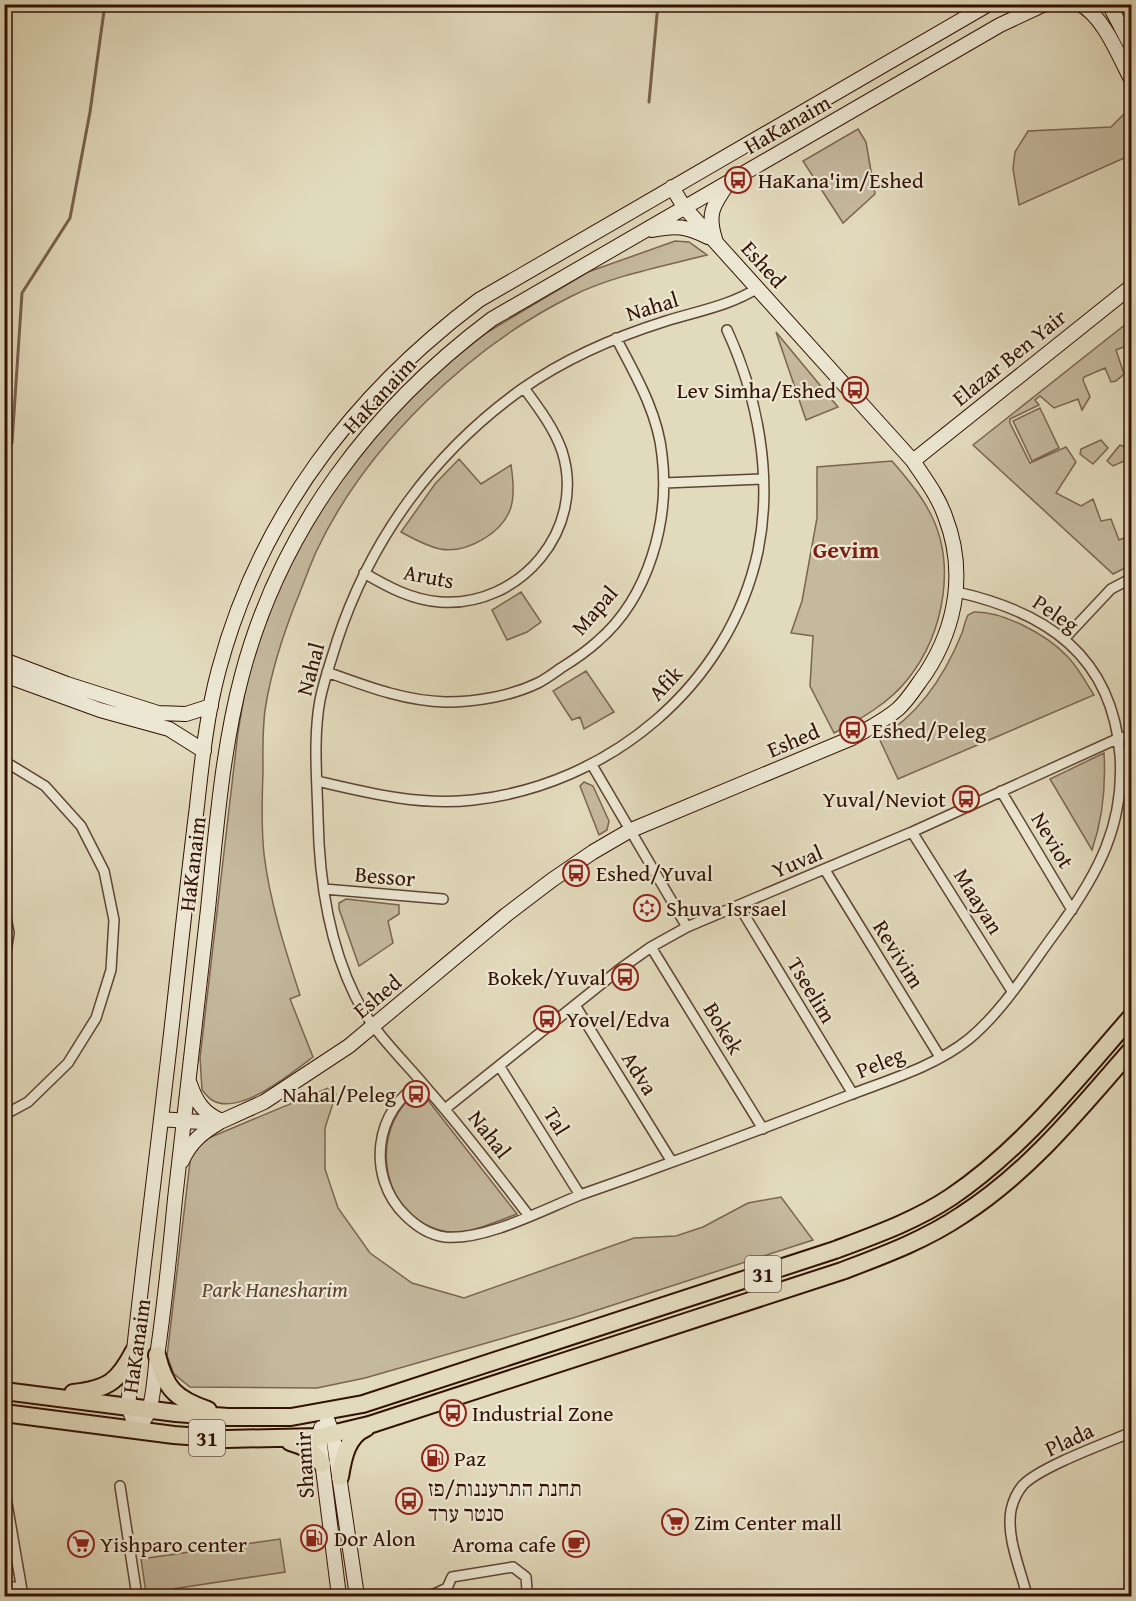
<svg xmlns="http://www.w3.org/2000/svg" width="1136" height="1601" viewBox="0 0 1136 1601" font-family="'Gentium Book Plus','Frank Ruhl Libre',serif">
<rect width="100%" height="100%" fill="#e2dabc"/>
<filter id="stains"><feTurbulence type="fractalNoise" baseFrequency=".00333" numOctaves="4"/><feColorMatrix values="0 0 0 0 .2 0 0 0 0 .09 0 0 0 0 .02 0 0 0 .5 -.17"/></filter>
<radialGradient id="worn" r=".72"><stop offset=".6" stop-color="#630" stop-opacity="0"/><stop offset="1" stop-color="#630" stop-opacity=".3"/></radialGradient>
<path fill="#c4b89d" stroke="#7b6450" stroke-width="1.5" d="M1131,107V155L1019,205L1013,169L1015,152L1028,131L1111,127Z
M858,129L866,142L875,194L843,223L803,161Z
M675,241L689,242L707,255C664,266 611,276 572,296C469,347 365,447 316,552C309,568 303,585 296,602C283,635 272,669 266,704C262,726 263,750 263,772C262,799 261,827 264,854C270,903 285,949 300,995L290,999L313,1057C292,1073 239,1117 212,1100C208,1098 205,1093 202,1090L200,1058L238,732L248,673L275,596L304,535L330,495L371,441L408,400L447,364L486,333L588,272Z
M1131,320V344L1116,350L1124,374L1116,381L1111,382L1105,368L1084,377L1083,380L1090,397L1082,410L1078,399L1054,408L1040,396L1035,400L1039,405L1010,419V423L1030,463L1066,447L1076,462L1056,493L1081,506L1093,499L1101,521L1111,519L1119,540L1131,535V565L1113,574L973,445Z
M776,332L838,407L806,420Z
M1040,408L1059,448L1032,461L1013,421Z
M1101,440L1108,448L1093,464L1080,454L1081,449Z
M1120,445L1131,449V458L1113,466L1107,461Z
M459,459L481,484L511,465C513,478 515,493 511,507C503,533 466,554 440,549C426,546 412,538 401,532L435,484Z
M892,461C905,476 919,492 928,509C958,562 944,633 908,679C889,703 861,719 834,733L810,686L813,636L791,633L802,601L817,518V467Z
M521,592L541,622L527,632L507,640L492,610Z
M974,612C1003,611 1047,635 1067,656C1078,667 1085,681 1094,695L898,779L879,738C919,715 945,675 962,633C964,627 965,621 968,615Z
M586,671L614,712L584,729L580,717L572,720L553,691Z
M1104,753C1106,787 1103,818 1092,850L1050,779Z
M584,782L593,786L609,821L607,830L599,835L580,786Z
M346,899L399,905V914L388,921L393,943L359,966L339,909V903Z
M328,1088L336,1094L325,1128V1169L338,1208L370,1253L412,1283L464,1298L634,1238L676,1236L703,1227L748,1203L781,1197L813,1240L573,1318L365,1378L317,1388L190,1387L174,1374L167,1356L192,1145Z
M420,1090L517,1214C492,1223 462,1239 436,1229C376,1209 370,1123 420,1090Z
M280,1539L285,1572L146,1593L141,1559Z"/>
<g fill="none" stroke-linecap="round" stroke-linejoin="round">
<path stroke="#78614c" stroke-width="3" d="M649,102L658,4
M12,443L22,293L70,218L90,112L105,4"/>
<defs>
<path id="street" d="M664,483L762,479
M364,573C388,587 412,600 440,602C520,608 587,529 562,451C554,428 538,407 524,388
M1065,638L1111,589L1132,578
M327,672C366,686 404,701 446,702C476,702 511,696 538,683C546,679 554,673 561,668C574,660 587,651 598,641C649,597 670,520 662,455C658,413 635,374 616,338
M4,761L45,786L81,826L104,871L114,920L111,970L96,1018L68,1063L28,1102L4,1115
M592,765L687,927
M317,781C368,793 420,806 473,800C609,785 729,686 758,551C773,477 758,397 727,330
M1001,791L1072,910
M912,832L1012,991
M825,870L940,1057
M324,889L443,899
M739,906L853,1094
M4,907L9,933L4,964
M651,947L763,1129
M575,1005L672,1162
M500,1067L580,1195
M422,1083C374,1108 366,1177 405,1215C416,1226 429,1235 445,1237C484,1241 543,1210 580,1195C597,1189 614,1183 631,1177C703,1151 775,1124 847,1096C888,1080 934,1067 969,1039C1005,1009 1030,966 1058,929C1098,874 1125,824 1120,755C1112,655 1046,612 957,592
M445,1109L620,969L651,947L687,927L912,832L1119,738L1132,736
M529,1216C497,1174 465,1132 430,1092C404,1060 373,1033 355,996C328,941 319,876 318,817C317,779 313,738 320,700C324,680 331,661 337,641C371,538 434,452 522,389C566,358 615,337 666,321C698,311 729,306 758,288
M4,1486L23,1596
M120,1486L137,1596
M4,1588L21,1586
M419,1596L432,1595L447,1588
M447,1596V1588L452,1577L513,1567L526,1577L527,1590L524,1596
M1027,1596C1021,1570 1006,1538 1011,1510C1013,1501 1017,1492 1023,1485C1040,1467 1106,1443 1132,1432"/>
<path id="secondary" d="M1079,4C1103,14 1120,59 1132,81
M1109,4L1132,48
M652,230C676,225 686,226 708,237
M715,239C707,214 713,205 727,185
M913,461L1132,286
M4,660L67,684L158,713L186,714L211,706
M4,675L100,710L169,729L204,751
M190,1084C196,1102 204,1114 222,1121
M161,1119L213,1123L222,1121L264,1102L349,1046L506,915L552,880L593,852L629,831L852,738C867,729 884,721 898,709C909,699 917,685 926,673C957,625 966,570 945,516C938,496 925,479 913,461L684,207L672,187
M182,1161C190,1142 203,1132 220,1122
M324,1411L333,1435L357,1596
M321,1428L319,1437L339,1596
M137,1430C141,1424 147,1417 149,1410C154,1395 155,1371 157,1356C165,1303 170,1251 175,1199C186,1102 197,1006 208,909C216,832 222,750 242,675C281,528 372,409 492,319L1000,25L1045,4
M137,1430L128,1406C142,1270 160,1134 175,998C182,934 189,870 197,806C202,760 207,713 219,669C260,516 354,394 479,300L989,4"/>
<path id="highway" d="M157,1355C165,1388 175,1399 208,1410
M4,1391L176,1413L228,1417H291L363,1404L835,1250C875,1235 915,1221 951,1197C1022,1149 1076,1080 1132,1016
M73,1393C108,1389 118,1382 134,1351
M4,1413L174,1435L227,1439L319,1437L369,1425L842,1271C884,1255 925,1240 962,1215C1029,1172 1080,1109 1132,1049
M290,1442C305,1446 313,1451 322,1464
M340,1477C343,1458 347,1436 366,1428"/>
</defs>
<use href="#street" stroke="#5e4331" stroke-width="12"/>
<use href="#secondary" stroke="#321103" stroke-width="16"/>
<use href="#highway" stroke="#321103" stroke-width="20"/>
<use href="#street" stroke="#ece7d3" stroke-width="9"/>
<use href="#secondary" stroke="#ece7d3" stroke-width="14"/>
<use href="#highway" stroke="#e2dabc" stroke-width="16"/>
</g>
<defs>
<symbol id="bus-ring" viewBox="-11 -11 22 22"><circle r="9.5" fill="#ece7d3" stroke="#8f2418" stroke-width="1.5"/><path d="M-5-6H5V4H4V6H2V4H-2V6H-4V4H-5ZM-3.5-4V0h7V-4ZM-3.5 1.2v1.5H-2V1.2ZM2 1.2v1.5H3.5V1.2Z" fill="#8f2418"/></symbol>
<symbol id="synagogue-ring" viewBox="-11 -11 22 22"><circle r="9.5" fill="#ece7d3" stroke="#8f2418" stroke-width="1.5"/><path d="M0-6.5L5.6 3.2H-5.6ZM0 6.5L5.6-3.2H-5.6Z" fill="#8f2418"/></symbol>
<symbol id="fuel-ring" viewBox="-11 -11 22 22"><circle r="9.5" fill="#ece7d3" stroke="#8f2418" stroke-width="1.5"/><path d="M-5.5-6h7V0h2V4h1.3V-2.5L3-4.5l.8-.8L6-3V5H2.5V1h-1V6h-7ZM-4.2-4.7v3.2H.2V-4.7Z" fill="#8f2418"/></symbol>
<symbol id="supermarket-ring" viewBox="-11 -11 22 22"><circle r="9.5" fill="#ece7d3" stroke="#8f2418" stroke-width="1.5"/><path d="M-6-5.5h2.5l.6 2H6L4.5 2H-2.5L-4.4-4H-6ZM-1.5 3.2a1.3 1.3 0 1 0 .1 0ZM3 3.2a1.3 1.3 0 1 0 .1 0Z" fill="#8f2418"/></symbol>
<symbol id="cafe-ring" viewBox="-11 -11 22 22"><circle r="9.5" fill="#ece7d3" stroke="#8f2418" stroke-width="1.5"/><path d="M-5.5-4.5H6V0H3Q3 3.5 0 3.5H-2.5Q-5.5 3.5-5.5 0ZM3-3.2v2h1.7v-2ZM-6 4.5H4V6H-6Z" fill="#8f2418"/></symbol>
</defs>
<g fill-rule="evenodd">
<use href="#bus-ring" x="723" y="165" width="30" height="30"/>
<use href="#bus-ring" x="840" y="375" width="30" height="30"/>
<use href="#bus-ring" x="838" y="715" width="30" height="30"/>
<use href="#bus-ring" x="951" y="784" width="30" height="30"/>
<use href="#bus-ring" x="561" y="858" width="30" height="30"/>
<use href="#synagogue-ring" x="632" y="893" width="30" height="30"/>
<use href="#bus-ring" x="610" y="962" width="30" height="30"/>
<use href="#bus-ring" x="532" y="1004" width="30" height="30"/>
<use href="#bus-ring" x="401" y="1079" width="30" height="30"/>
<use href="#bus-ring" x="438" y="1398" width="30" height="30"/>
<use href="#fuel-ring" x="420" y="1443" width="30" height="30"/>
<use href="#bus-ring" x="394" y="1486" width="30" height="30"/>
<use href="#supermarket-ring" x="660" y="1507" width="30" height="30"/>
<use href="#fuel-ring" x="299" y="1523" width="30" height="30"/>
<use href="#supermarket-ring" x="66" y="1529" width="30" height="30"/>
<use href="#cafe-ring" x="561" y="1529" width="30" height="30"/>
</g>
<g text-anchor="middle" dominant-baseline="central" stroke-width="4.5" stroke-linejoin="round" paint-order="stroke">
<g fill="#ece7d3" stroke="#6a5141" stroke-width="1.5">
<rect x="745" y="1256" width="36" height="36" rx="4.5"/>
<rect x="189" y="1420" width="36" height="36" rx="4.5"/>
</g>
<g font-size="21" font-weight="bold" fill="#321103">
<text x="763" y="1274">31</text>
<text x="207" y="1438">31</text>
</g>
<g font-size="22" fill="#321103" stroke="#ece7d3">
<text transform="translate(787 124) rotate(-30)">HaKanaim</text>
<text transform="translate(764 264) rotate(48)">Eshed</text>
<text transform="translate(652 306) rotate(-17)">Nahal</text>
<text transform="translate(1009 357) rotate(-39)">Elazar Ben Yair</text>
<text transform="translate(379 395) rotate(-47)">HaKanaim</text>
<text transform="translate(429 576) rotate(11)">Aruts</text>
<text transform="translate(594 610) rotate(-49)">Mapal</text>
<text transform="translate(1056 613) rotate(34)">Peleg</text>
<text transform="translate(310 669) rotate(-75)">Nahal</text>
<text transform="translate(665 683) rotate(-47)">Afik</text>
<text transform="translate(793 740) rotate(-23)">Eshed</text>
<text transform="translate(1053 840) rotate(59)">Neviot</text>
<text transform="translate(797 861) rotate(-23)">Yuval</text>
<text transform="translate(192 864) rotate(-83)">HaKanaim</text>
<text transform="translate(385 876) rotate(5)">Bessor</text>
<text transform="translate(979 901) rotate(58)">Maayan</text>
<text transform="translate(899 954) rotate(58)">Revivim</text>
<text transform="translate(812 990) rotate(59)">Tseelim</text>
<text transform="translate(377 996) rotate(-40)">Eshed</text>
<text transform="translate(724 1028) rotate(59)">Bokek</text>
<text transform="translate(880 1062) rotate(-22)">Peleg</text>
<text transform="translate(640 1073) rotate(58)">Adva</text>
<text transform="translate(557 1121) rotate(58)">Tal</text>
<text transform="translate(490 1134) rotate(52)">Nahal</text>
<text transform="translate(136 1346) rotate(-82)">HaKanaim</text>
<text transform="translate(1069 1439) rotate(-25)">Plada</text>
<text transform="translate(304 1465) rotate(-93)">Shamir</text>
</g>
<g font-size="22" fill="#321103" stroke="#ece7d3" text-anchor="start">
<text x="758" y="180">HaKana'im/Eshed</text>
<text x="836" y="390" text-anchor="end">Lev Simha/Eshed</text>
<text x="872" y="730">Eshed/Peleg</text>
<text x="946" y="799" text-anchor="end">Yuval/Neviot</text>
<text x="596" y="873">Eshed/Yuval</text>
<text x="666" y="908">Shuva Isrsael</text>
<text x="606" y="977" text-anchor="end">Bokek/Yuval</text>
<text x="566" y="1019">Yovel/Edva</text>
<text x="396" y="1094" text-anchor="end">Nahal/Peleg</text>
<text x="472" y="1413">Industrial Zone</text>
<text x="454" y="1458">Paz</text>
<text x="428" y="1488">תחנת התרעננות/פז<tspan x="428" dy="25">סנטר ערד</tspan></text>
<text x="694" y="1522">Zim Center mall</text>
<text x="334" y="1538">Dor Alon</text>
<text x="100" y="1544">Yishparo center</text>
<text x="556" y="1544" text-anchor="end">Aroma cafe</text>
</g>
<g font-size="22" font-style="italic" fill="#5e4331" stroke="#ece7d3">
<text x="275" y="1289">Park Hanesharim</text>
</g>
<g font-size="24" font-weight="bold" fill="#7a1f14" stroke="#ece7d3">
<text x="846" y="549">Gevim</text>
</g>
</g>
<rect width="1136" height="1601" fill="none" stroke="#e2dabc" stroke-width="24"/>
<rect x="6" y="6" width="1124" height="1589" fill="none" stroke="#321103" stroke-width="3"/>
<rect x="12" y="12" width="1112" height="1577" fill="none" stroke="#321103" stroke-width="1.5"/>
<rect width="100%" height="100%" filter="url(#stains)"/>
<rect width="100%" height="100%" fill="url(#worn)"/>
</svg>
